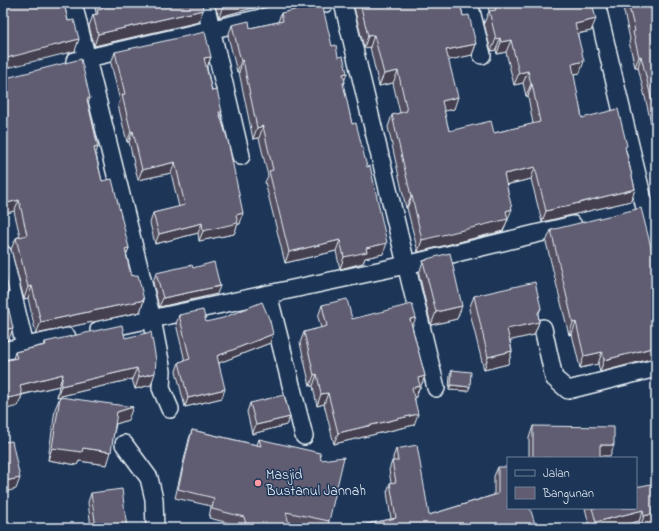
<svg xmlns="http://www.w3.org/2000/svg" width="659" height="531" viewBox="0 0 659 531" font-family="'Indie Flower',sans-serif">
<rect width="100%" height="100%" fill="#1d3557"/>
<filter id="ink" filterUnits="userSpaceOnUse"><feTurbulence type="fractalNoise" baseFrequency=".025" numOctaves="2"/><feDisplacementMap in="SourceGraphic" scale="8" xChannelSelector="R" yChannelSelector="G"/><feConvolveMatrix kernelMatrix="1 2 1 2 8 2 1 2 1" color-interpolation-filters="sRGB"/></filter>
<g filter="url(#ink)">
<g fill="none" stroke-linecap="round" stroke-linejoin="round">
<defs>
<path id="minor" d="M73,3L152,319L162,371L161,388L170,409
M205,3L241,156
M343,3L436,388
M469,3L482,55
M596,3L645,208L656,247
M75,61L326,3
M3,254L25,346
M268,294L304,436
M543,328L554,378L568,390L656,368
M99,330L406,265L573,225
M3,351L67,337
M124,444L149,478L154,499L155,528"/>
</defs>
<use href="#minor" stroke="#e8f1f8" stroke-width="20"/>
<use href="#minor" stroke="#1d3557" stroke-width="17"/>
</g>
<path fill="#534f61" stroke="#e8f1f8" d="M94,3H202L199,22L94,46L89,26L93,15L96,14V13Z
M214,3H271L219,17Z
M356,3H460L463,16L476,44L472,55L448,60L454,109L444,111L449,131L494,133L533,124L528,96H526L523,83L514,85L506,52L497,54L496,50L491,51L484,23L489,11L487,3H592L591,31L578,34L580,73L573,74L582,118L626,150L635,189L631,201L542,222L531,179L506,185L508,221H507L503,231L418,252L407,208H406L388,127L392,115L400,113L393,83L379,86L370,47L364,48L354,7Z
M622,3H656V144L638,67H635L629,42L630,39Z
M281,13L332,46L344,81L345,82L343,86L383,254L365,258L363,263L340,269L336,251L285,263L265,182L268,176L259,138L253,139L239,72H237L228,36L232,25L250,28L278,22Z
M115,52L211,57L207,67L212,91L222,112L220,116L240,224H238L234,234L199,241L198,233L155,244L150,223L153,213L179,207L171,173L138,180L129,142H127L118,105L120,101L111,63Z
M3,76L90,98L88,104L96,154L102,181L129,248L126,255L131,276L144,300L140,312L36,334L28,298L24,299L11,249L16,238L20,236L14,211L3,214Z
M551,230L652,251L656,262V359L654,358L600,372L598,364L580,368L572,334L569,335L546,242Z
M427,259L457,319L431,325L419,274L423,261L426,260Z
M193,268L217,294L159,307L153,282L156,273Z
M474,296L538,315L539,322L534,335L510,340L512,351L508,364L484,370L469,309Z
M322,305L352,319L412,327L425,376L420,388H419L416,397L415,398L414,425L334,444L324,404L317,406L313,386H310L300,343L304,332L321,328L318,317Z
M179,315L206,322L270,343L219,363L222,398L185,407L176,371L179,362L185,361L176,324Z
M125,338L151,385L135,389L132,379L57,397L59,386L22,395L18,406L13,359L15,352L44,345L45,342Z
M452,370L468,391L449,390L450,374Z
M60,397L128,420L116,424L107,465L79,461L77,465L48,460L55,409Z
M250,403L290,417L286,425L252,434L247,412Z
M533,426L610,456H600V458H529V438Z
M192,430L257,445L259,439L329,521L327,528H316L289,522L290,528H242L241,526L209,518L211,506L175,498L189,439Z
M396,449L429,515L494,495V476L498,467L535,524L534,528H352L353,527L391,519L387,492L390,483H391L389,470L392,461H393V457Z
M656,483V524L640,528L639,521L614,528H590L585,508H636Z
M91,493L127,528H91L88,502Z"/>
<path fill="#44404f" stroke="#e8f1f8" d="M232,3H271L219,17L223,6Z
M273,3H281L273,5Z
M203,10L199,22L94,46L98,34Z
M596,19L591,31L571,35L575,24Z
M374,35L370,47L364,48L368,36Z
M500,38L496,50L491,51L496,39Z
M79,39L75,51L3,69V59L4,58Z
M511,40L506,52L497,54L501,42Z
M476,44L472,55L441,62L446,50Z
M641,56L638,67H635L639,57Z
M211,57L207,67L201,69L204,58Z
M243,60L239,72H237L241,61Z
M584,61L580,73L567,75L572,64Z
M398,71L393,83L379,86L384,74Z
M528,71L523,83L514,85L519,73Z
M347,73L344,82H345L341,93L343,74Z
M531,84H532L528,96H526Z
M458,97L454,109L437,113L442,101Z
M263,126L259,138L253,139L257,128Z
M133,131L129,142H127L131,132Z
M98,147L94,158V148Z
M175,162L171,173L138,180L142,170Z
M535,167L531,179L500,186L504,174Z
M635,189L631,201L542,222L546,211Z
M411,196H412L407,208H406Z
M19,200L14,211L3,214V204Z
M512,209L503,231L418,252L422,240L506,211Z
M243,213L240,224H238L234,234L199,241L203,231L236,215Z
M202,223L198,233L155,244L159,234Z
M340,240L336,251L285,263L289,252Z
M387,243L383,254L365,258L363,263L340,269L344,257L366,248Z
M129,248L124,260L125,249Z
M32,286L28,298L24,299L28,287Z
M220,286L217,294L159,307L163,298Z
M9,292L5,303V293Z
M144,300L140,312L36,334L41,322Z
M462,306L457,319L431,325L436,312Z
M541,308L536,321L539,322L534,335L503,342L507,329L538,313Z
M416,318L411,329L410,319Z
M576,322L572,334L569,335L573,323Z
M13,328L9,339L3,341V330Z
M273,334L270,343L214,365L217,356Z
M656,347V352L654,358L600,372L604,360Z
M512,351L508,364L484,370L488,357Z
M602,352L598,364L580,368L584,356Z
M137,368L132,379L57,397L61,386Z
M155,373L151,385L135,389L139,377Z
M63,374L59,386L15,396L20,385Z
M317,374L313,386H310L314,375Z
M425,376L420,388H419L416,397L408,399L412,388L418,378Z
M451,385L470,387L468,391L449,390Z
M225,389L222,398L185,407L188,398Z
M328,393L324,404L317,406L321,394Z
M22,395L18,406L3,410V399Z
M133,407L128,420L113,425L117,412Z
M418,414L414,425L334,444L338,433Z
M290,417L286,425L252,434L256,425Z
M600,445H614L610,456H595Z
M52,448H83L111,452L107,465L79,461L77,465L48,460Z
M20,478L16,489L5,492L3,498V487L5,481Z
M643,510L639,521L614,528H594L596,522Z
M656,513V524L640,528L644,516Z
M535,524L534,528H523Z"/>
<path fill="#615c71" stroke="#e8f1f8" d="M3,3H64L68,21L74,20L79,39L3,59Z
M101,3H202L203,10L98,34L93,15L98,14L97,10L103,9Z
M222,3H232L223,6Z
M360,3H460L463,16L469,15L476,44L446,50L458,97L442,101L449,131L491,121L494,133L540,122L532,84H531L528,71L519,73L511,40L501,42L500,38L496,39L489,11L496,10L494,3H592L596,19L575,24L584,61L572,64L582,118L618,109L627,146L625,147L635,189L546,211L535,167L504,174L512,209L506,211L508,219L422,240L412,196H411L392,115L407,111L398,71L384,74L374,35L368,36Z
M628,3H656V118L641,56L639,57L633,32L635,31Z
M322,4L332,46L336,45L338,57L343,56L347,73L343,74L345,82L343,83L352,124L356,123L367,167L370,166L387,243L366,248L367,252L344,257L340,240L289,252L269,171L273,170L263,126L257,128L243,60L241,61L232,25L249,21L250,28L283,21L281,13Z
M205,32L211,57L204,58L212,91L217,90L222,112H219L228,141L243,213L236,215L238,223L203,231L202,223L159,234L153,213L185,205L175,162L142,170L133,131L131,132L122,95L125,94L115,52Z
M81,59L90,98L87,99L98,147L94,148L102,181L112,179L129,248L125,249L131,276L138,275L144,300L41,322L32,286L28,287L16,238L27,235L19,200L3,204V150L6,149L3,138V76L4,77H10Z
M641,208L652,251H653L656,262V347L604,360L602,352L584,356L576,322L573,323L551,230Z
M450,253L462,306L436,312L423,261L427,260V259Z
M214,262L220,286L163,298L156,273L192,265L193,268Z
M3,266L9,292L5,293L13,328L3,330Z
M535,282L541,308L538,313L539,322L507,329L512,351L488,357L474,296Z
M347,299L352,319L412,304L416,318L410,319L425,376L418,378L420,386L412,388L418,414L338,433L328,393L321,394L317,374L314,375L304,332L327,326L322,305Z
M262,302L270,321L273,334L217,356L225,389L188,398L179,362L190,359L179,315L203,310L206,322L223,318Z
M122,325L125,338L151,332L156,360L155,373L139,377L137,368L61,386L63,374L20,385L22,395L3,399V361L17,358L15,352L46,345L45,342Z
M452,370L471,372L470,387L451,385Z
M284,395L290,417L256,425L250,403Z
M60,397L133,407L117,412L111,452L83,448L82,452L52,448Z
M533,426L614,427V445H600V458H533Z
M192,430L261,446L259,439L320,453L321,460L344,457L329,521L286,512L290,528H247L244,517L212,509L214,498L178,489Z
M3,440L4,442L12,441L20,478L5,481L7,488L3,489Z
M417,445L429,515L498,494V467H508V508H530L535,524L523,528H358L353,527L396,518L390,483L396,482L392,461H398L396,449Z
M656,483V513L644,516L643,510L596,522L592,508H636V487Z
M122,489L127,528H96L91,493Z"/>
</g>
<circle fill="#ff9aa2" stroke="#1d3557" stroke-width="1.5" cx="258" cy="483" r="4"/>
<g text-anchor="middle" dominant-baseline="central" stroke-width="3" stroke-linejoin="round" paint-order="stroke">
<g font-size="14" fill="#e8f1f8" stroke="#1d3557" text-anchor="start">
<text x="266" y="475">Masjid<tspan x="266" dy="16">Bustanul Jannah</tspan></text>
</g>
</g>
<rect width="659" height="531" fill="none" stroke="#1d3557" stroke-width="16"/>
<rect x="8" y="8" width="643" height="515" fill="none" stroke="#e8f1f8" stroke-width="1.5" filter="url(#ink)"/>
<rect x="507" y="457" width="130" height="52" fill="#1d3557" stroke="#6e8097"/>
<rect x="515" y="470" width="20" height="6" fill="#1d3557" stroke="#6e8097"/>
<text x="543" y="477" font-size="12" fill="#e8f1f8">Jalan</text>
<rect x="515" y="487" width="20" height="12" fill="#615c71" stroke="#6e8097"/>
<text x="543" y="497" font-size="12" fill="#e8f1f8">Bangunan</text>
</svg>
